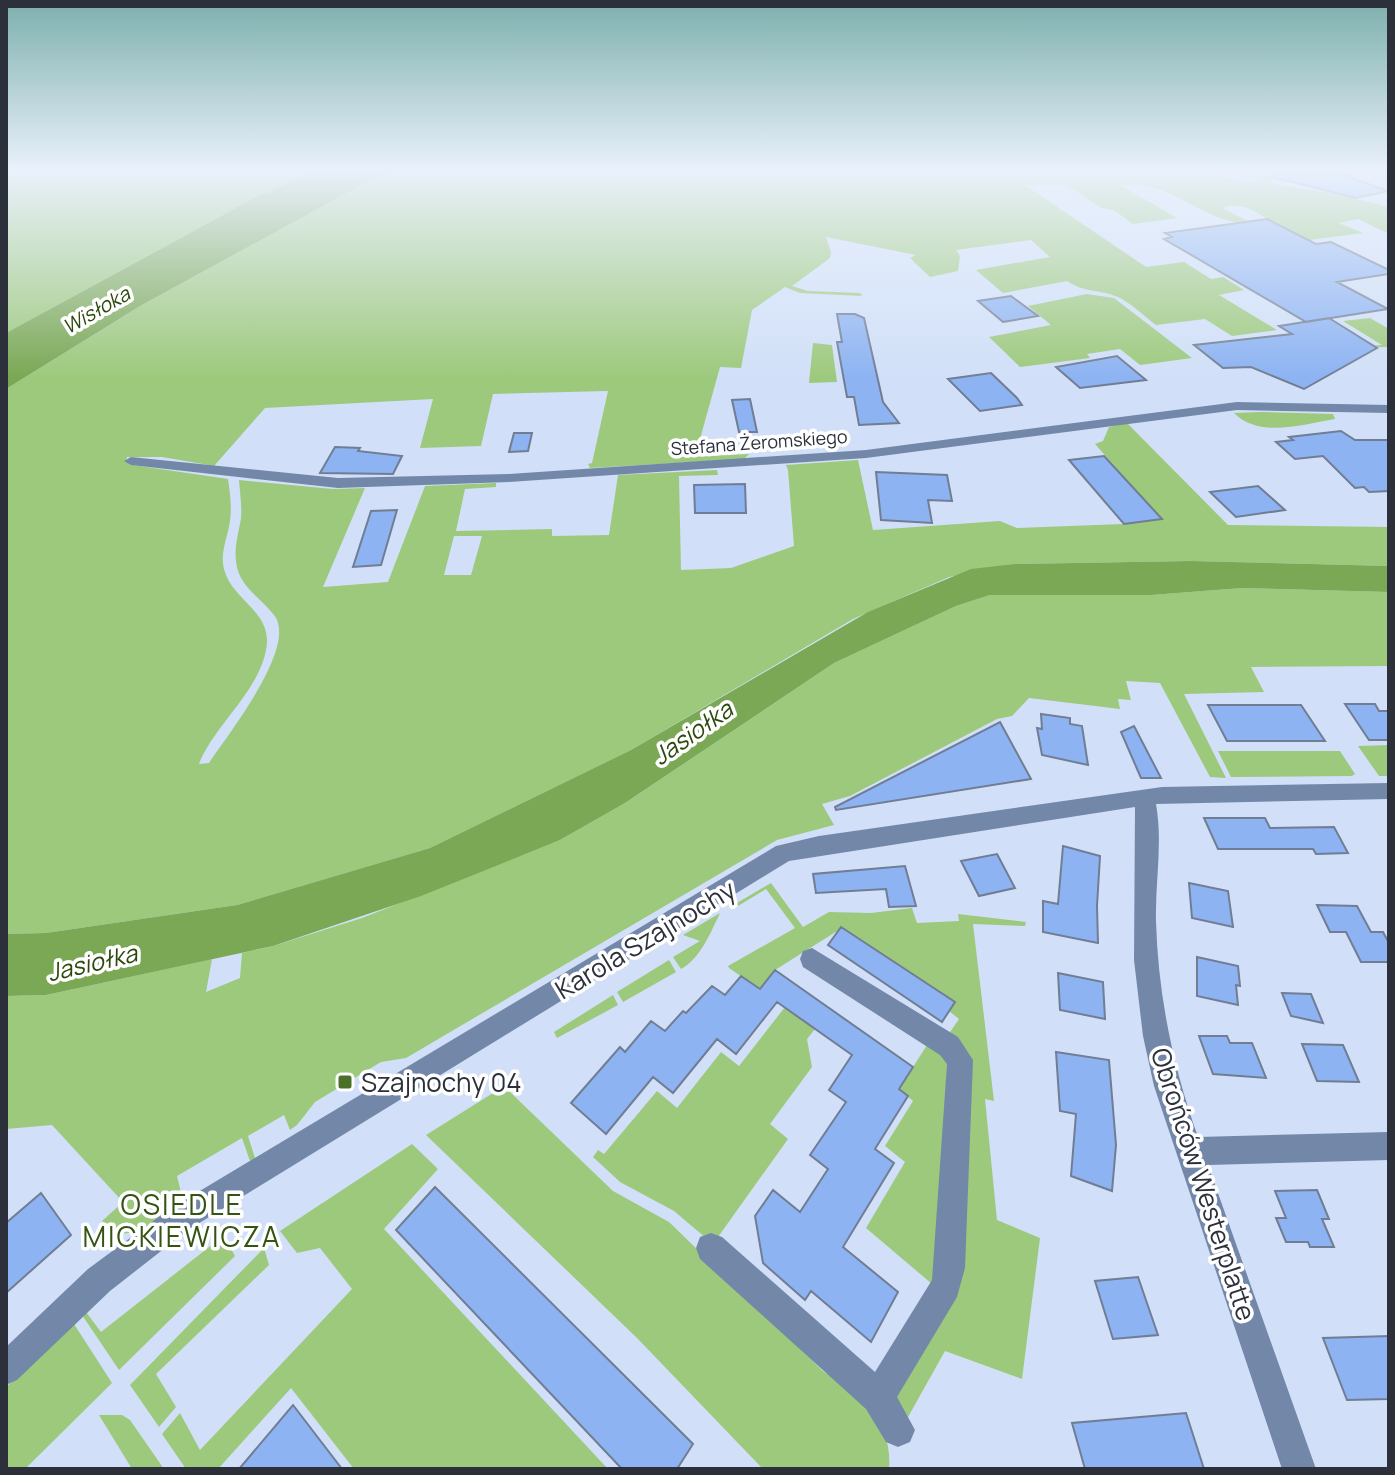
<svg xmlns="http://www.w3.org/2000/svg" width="1395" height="1475" viewBox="0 0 1395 1475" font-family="Manrope,sans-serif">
<rect width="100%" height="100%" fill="#d1e0f8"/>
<path fill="#9dc97c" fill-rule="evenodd" d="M6,171H315L258,196L6,333Z
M387,171H1218L1213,175L1253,183L1262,176L1241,171L1290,176L1274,177L1269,183L1336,194L1389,207V234L1358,219L1339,223L1363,233L1293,242C1274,224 1249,198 1222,208L1252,223C1206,227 1169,176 1122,186L1177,218L1133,224L1114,210L1102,208L1066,185H1025L1146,267L1184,262L1211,279L1223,277L1244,290L1219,295L1277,330L1232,336L1205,319L1156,325C1144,316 1131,303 1118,297C1099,289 1085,293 1067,281L1003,293L976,270L1050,257L1031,240L956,250L960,256L958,271L930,277L910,258L916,255L826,237L831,252L830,258L792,286L808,291L860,293L862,296L800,293L785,287L752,310L741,368L720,367L695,457L749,454L744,459L590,468L588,464L592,463L608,391L493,394L481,446L420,448L433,399L265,408L214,466L162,457H127L126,461L133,465L228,479C230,493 232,507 230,521C227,541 218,556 226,575C235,599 268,612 267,642C264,688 215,723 199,764L209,763C226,737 299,646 274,615C260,597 238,586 236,561C234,547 239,531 241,518C242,506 240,493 239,480L333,489L365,488L323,587L388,582L425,486L496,483V487L465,489L456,531L552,529V536L609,535L618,475L717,470L718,475L679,476L681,570L731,568L794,546L788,470L786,465L858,460L873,530L1000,521L1017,528L1123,524L1161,519L1095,444L1103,441L1109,427L1127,423L1228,525L1389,527V566L1191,561L1015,564L949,577L853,619L631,750L430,848L237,905L46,933L6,934V389L140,306ZM454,536H482L471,575H444Z
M1087,294L1114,298L1192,358L1140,365L1120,349L1087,354L1090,358L1020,367L989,337L1051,325L1028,306Z
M1370,318L1389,329V347L1340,348L1382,345L1343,321Z
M813,343L832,345L837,382L809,383Z
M1261,412L1333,414L1335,419C1304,424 1260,439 1234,413Z
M1242,588L1389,592V666L1251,667L1264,692L1184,694L1226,778L1210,777L1160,683L1126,681L1131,700L1118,699L1120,709L1029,698L1012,716L997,719L850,796L822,804L834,825L777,840L406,1058L381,1062L315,1102L297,1125L290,1130L284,1115L248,1136L255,1158L250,1161L242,1138L177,1176L183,1201L137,1232L119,1234L102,1221L123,1202L52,1125L6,1129V996L46,995L212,959L206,992L240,978L242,953L273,946L362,918L560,840L625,803L834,663L956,606L990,595L1009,594L1151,595Z
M1389,745V776H1379L1358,746Z
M1218,751H1340L1355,774L1352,776L1231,777Z
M771,883L803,927L829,912L871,913L912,908L917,923L959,921L958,914L1026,922L1025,926L973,924L994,1101L985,1099L997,1220L1040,1238L1022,1379L945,1351L903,1426L893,1393L946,1300L948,1035L959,1019L949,1011L954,1002L842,928L775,970L760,989L729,968L728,966L795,928L766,889L738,906L737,903Z
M720,913C711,932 700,959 681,969L673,957L700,941L683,935Z
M669,960L676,972L623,1002L617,992Z
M613,995L618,1005L557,1038L554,1032Z
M785,1007L815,1029L807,1039L812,1067L770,1124L788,1139L713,1244L674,1211L620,1182L593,1157L598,1150L604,1154L657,1091L677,1108L721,1052L739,1066Z
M927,1045L951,1058L935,1275L932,1284L866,1228L905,1162L885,1146L913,1101L899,1089Z
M501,1088L510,1092L613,1191L669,1222L824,1372C861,1393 893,1422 889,1469L761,1467L637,1338L426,1135Z
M412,1144L438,1169L384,1229L608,1469H354L291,1388L218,1469H186L162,1434L180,1413L200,1450L352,1289L320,1248L297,1253L280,1231Z
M218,1240L229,1245L235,1256L119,1370L82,1315L86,1312L101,1332Z
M264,1248L269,1265L156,1374L176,1407L159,1427L130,1385Z
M74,1324L112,1383L25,1469H6V1387Z
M99,1415H122L130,1420L164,1469H132Z"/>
<path fill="#7aa854" d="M315,171H387L140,306L6,389V333L258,196Z
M1191,561L1389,566V592L1242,588L1151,595H990L956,606L834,663L625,803L560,840L421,896L273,946L46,995L6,996V934L46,933L237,905L430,848L631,750L868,612L971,569L1015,564Z"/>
<path fill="#8db3f2" stroke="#707d93" stroke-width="2" d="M1273,171H1333L1388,191L1356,198L1272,177Z
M1267,219L1316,244L1331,242L1389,270V274L1337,282L1388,309L1306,322L1164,239L1172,237L1165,233Z
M1011,296L1038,316L1003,322L978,301Z
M837,314H855L864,318L883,402L899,423L859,425L854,397H847L837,342H842Z
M1329,318L1377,348L1304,389L1251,367L1223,368L1194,345L1292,334L1279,326Z
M1117,356L1146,380L1080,388L1056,367Z
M991,373L1017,398L1022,405L980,411L948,379Z
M750,399L757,432H739L732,400Z
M1341,431L1355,440H1389V491L1369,492L1364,487L1355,488L1323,456L1295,459L1276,442L1293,440L1289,437Z
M514,433H532L528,451L509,452Z
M335,447L360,448L358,451L402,456L393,474L320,473Z
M1104,456L1162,519L1124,524L1069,460Z
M876,472L947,475L952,501L928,500L932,523L881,520Z
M745,484L746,513H695L694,485Z
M1258,486L1285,510L1236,517L1210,492Z
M397,510L381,565L353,567L371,511Z
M1345,704H1375L1379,711H1389V740H1369Z
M1208,705H1301L1325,741H1227Z
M1041,714L1070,718V724L1082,726L1088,765L1042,755L1037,728L1042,729Z
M1000,722L1031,779L836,810L835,807Z
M1134,726L1161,778H1141L1121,732Z
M1204,818H1265L1270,828L1334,827L1348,853L1316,854L1313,849H1218Z
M1063,846L1100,856L1097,906L1098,943L1043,932V901L1058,904Z
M997,854L1015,888L979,896L961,861Z
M905,866L916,906L889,907L886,889L816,893L813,874Z
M1189,883L1228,891L1233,927L1192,918Z
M1317,905L1357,906L1371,932H1383L1389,943V962H1361L1346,932H1330Z
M841,927L955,1002L942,1022L828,945Z
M1197,957L1238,966L1240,986L1236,985L1238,1005L1197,996Z
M775,970L913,1067L899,1089L908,1096L875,1149L894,1163L843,1247L898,1292L871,1342L811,1291L805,1300L763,1263L755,1216L773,1190L800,1212L828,1169L810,1155L846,1102L829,1090L852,1055L777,1002L736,1054L717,1039L673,1093L653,1077L606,1134L571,1103L620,1047L625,1052L651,1021L665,1031L683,1011L686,1013L712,986L725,995L741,976L760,989Z
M1058,973L1103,982L1105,1019L1060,1010Z
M1282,993L1311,994L1323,1023L1291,1016Z
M1199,1036H1227L1230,1043H1252L1266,1078L1213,1074Z
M1302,1044L1343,1045L1359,1082L1317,1081Z
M1056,1052L1109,1060L1116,1145L1112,1191L1071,1176L1076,1114L1060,1111Z
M435,1187L693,1444L677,1469H622L396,1230Z
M1317,1190L1329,1219H1322L1334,1247H1310L1308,1242H1286L1276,1218H1286L1275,1191Z
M41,1193L71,1235L6,1293V1223Z
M1138,1277L1158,1335L1113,1339L1095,1281Z
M1389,1336V1399L1347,1400L1323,1338Z
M293,1405L342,1469H239Z
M1186,1413L1204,1469H1085L1072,1423Z"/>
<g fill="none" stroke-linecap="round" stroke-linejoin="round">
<path fill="#7387a9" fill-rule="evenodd" d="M1237,402L1389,405V413L1237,410L866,458L509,482L338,488L131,465L124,461L131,457L338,478L509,474L866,450Z
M1389,783V799L1156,804C1163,843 1155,882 1156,921C1158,995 1173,1067 1198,1137L1389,1132V1160L1208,1165L1316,1469H1282L1154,1086L1143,1036L1134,960L1135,807L789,861L188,1230L110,1291L17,1380L6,1385V1347L88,1269L168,1210L776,846L819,836L1162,787Z
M812,948L958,1037L973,1060L965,1268L957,1297L897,1397L915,1430L910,1442L898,1447L886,1442L866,1409L700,1259L696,1248L700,1237L711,1233L722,1237L875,1372L932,1280L947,1064L940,1055L803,967L800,959L803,951Z"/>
</g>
<linearGradient id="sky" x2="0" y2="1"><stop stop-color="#7cafad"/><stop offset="0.45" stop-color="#eaf1fc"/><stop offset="1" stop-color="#eaf1fc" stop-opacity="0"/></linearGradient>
<rect width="1395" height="378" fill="url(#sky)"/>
<rect fill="#4b702a" stroke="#fff" stroke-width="3" x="337" y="1074" width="16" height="16" rx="4"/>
<g text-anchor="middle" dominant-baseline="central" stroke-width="7" stroke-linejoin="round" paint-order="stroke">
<g font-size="18" fill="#2b303a" stroke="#fff">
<text transform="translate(759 442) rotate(-4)">Stefana Żeromskiego</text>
</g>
<g font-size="20" font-style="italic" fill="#2c490d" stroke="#fff">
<text transform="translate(96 310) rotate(-30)">Wisłoka</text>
</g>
<g font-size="24" font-style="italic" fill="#2c490d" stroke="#fff">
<text transform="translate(692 732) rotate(-35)">Jasiołka</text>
<text transform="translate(92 962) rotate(-13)">Jasiołka</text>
</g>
<g font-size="26" fill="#2b303a" stroke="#fff">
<text transform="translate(645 939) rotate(-31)">Karola Szajnochy</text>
<text transform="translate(1204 1184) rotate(72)">Obrońców Westerplatte</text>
</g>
<g font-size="26" fill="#2b303a" stroke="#fff" text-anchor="start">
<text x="361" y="1082">Szajnochy 04</text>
</g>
<g font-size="28" letter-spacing="2" fill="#345413" stroke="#fff">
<text x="182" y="1204">OSIEDLE<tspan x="182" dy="32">MICKIEWICZA</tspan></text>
</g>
</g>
<rect width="1395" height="1475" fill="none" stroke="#2b303a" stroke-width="16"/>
</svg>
